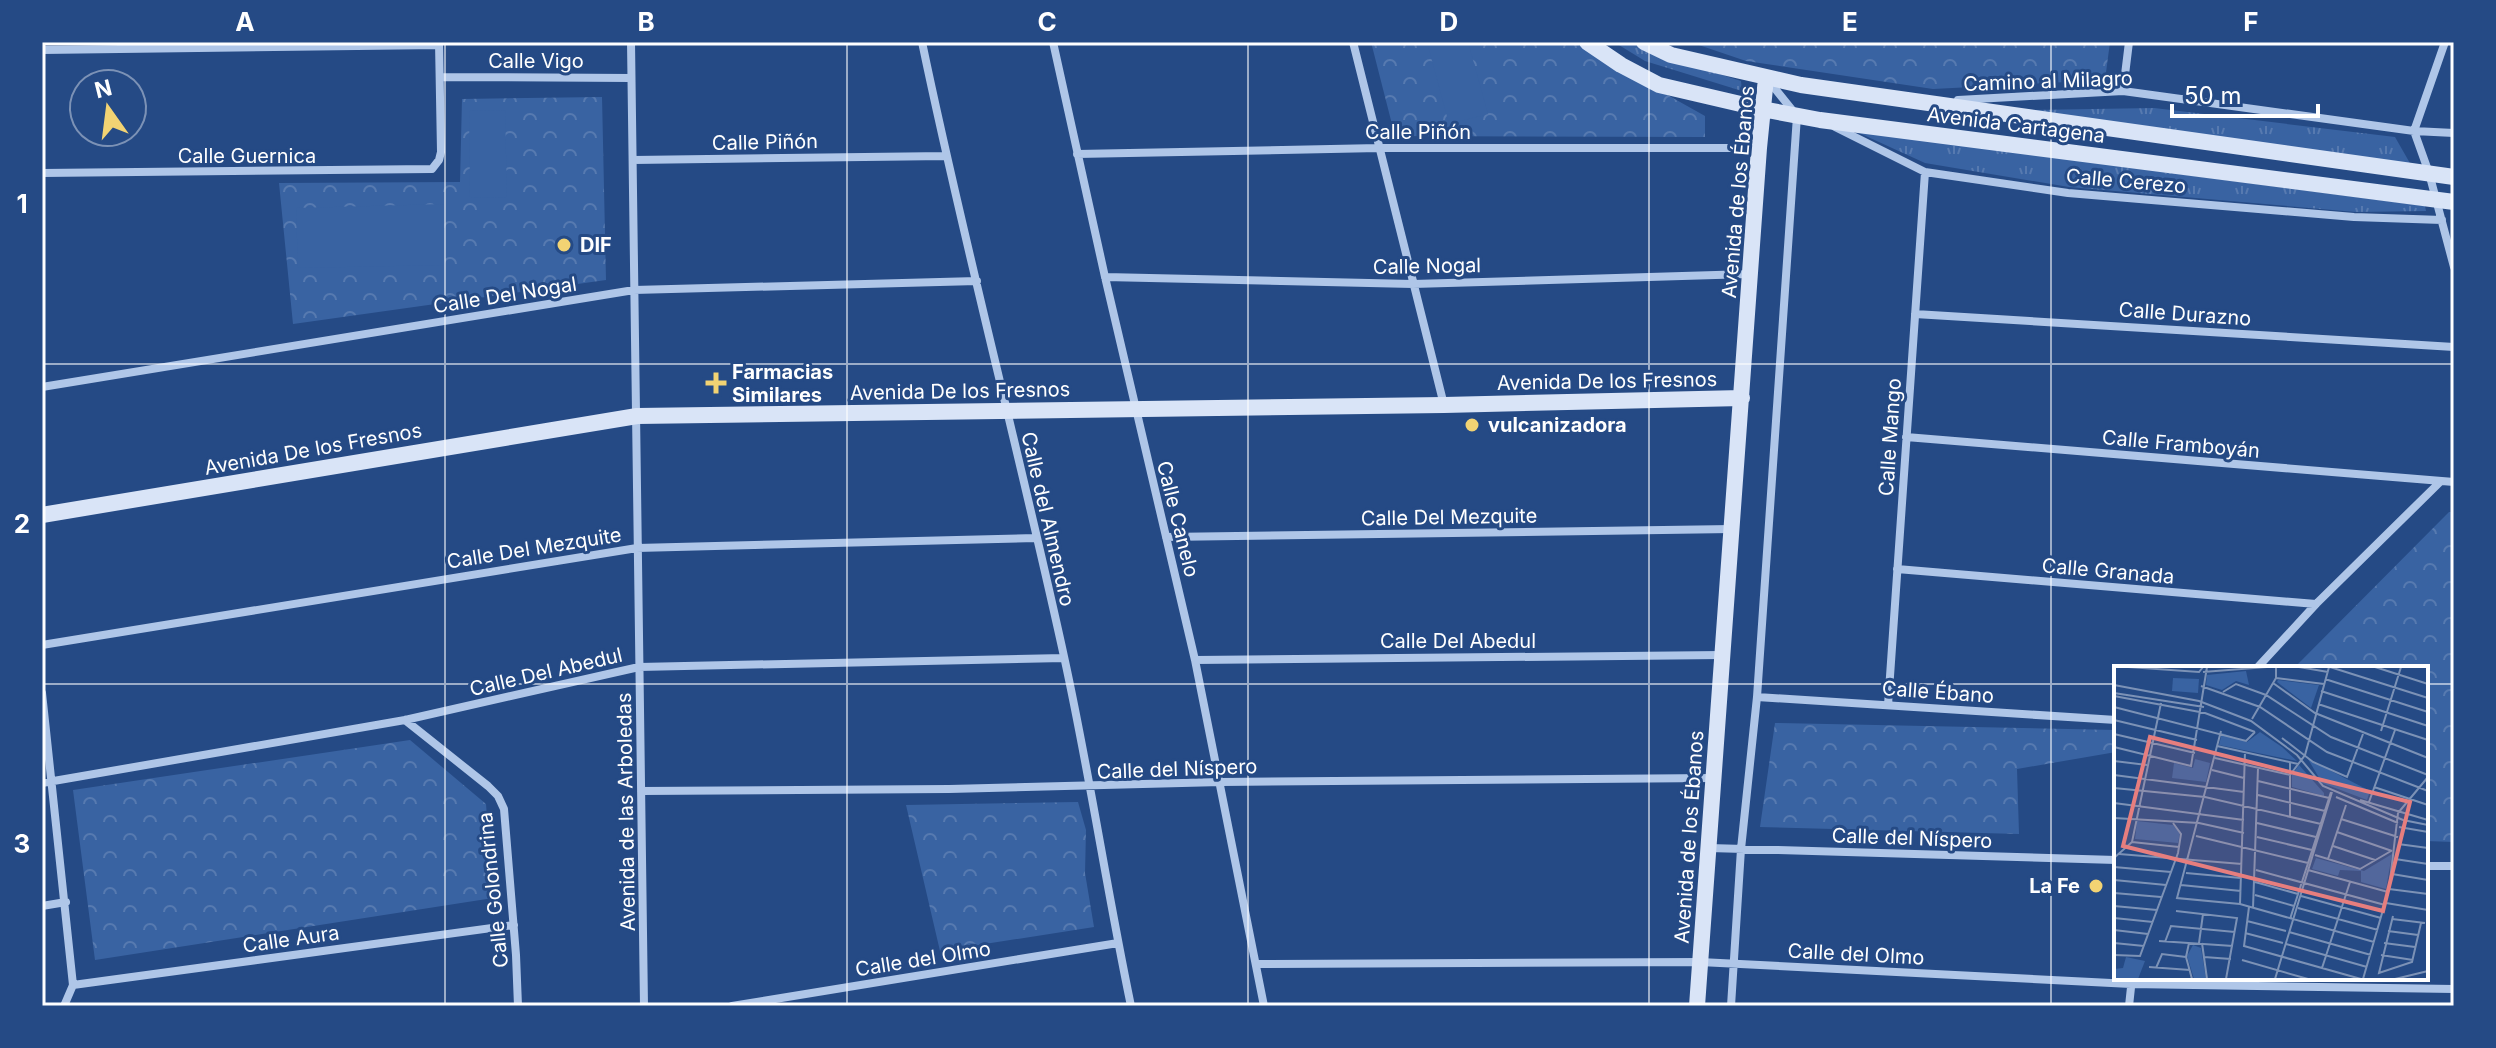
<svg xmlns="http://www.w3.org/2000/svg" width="2496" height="1048" viewBox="0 0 2496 1048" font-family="Inter,sans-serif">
<defs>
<pattern id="grass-tufts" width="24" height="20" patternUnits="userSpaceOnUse" patternTransform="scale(2)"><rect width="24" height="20" fill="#3963a2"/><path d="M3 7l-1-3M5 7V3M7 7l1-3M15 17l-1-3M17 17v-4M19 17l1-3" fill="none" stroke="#577ab0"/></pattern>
<pattern id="park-crowns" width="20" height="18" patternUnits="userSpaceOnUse" patternTransform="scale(2)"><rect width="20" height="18" fill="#3963a2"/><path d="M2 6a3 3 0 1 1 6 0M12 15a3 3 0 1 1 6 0" fill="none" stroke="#577ab0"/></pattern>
</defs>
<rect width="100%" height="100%" fill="#254a85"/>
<path fill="url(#grass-tufts)" d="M1614,42H1637L1657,54L1741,81L1742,91L1645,61Z
M2154,108L2395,137L2411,165L2026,110Z
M1857,132L2425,206L2426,211L2356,212L2069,187L1925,163Z"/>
<path fill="url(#park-crowns)" d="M1371,42H1573L1705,116V137L1395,136Z
M1690,42H2110L2105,80L1933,89L1746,61Z
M602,97L606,280L293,324L279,183L460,182L462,99Z
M2449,512H2454V842L2426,841V668H2294Z
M1775,723L2116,730V752L2017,769L2019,834L1760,827Z
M410,740L486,804L493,898L95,960L73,790Z
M1078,802L1086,830L1085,873L1094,927L940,951L906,805Z"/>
<path fill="#3963a2" d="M1427,42H1468L1488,114L1449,124Z
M505,110L507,198L470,197L469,111Z
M444,204L445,265L298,268L296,208Z"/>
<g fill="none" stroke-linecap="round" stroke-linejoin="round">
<path stroke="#afc6e8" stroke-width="8" d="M631,42L644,1006
M922,42C965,249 1020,454 1065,661C1090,776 1107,891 1131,1006
M1053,42L1105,277L1195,660L1264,1006
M1353,42L1444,405
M2445,42L2414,131L2429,173L2454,267
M42,50L439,45
M441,77L631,78
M2123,91L2129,42
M1958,100L2123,91L2414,131L2454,133
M1835,127L1925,172L2068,193L2354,217L2442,220
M1077,154L1379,148H1759
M633,160L946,156
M42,173L432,169L439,160L441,152L439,42
M1105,277L1413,284L1749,274
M1915,314L2454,347
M42,387L634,290L977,281
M1906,437L2454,482
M1166,537L1732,529
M1897,569L2316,604
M42,645L637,548L1036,538
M1195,660L1722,655
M2257,668L2316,604L2440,482
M42,693L73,985L64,1006
M1757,697L2116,720
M1888,705L1925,172
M405,720L488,786L498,796L504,809L516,955L518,1006
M42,783L405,720L639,667L1064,658
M641,791L949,789L1221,782L1713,778
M1709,848L2116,860
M2426,866H2454
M42,906L66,902
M1256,964L1700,962L2131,984L2454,989
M73,985L514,925
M732,1006L1118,943
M1731,1006L1741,849L1757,697L1797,116L1768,80
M2129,1006L2132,978"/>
<path stroke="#d9e4f7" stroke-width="16" d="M1587,42L1621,65L1659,85L1762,109L1820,120L2454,202
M1644,42L1671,55L1801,85L2454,177
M42,515L637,416L1444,405L1742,398
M1697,1006L1759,148L1766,78"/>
</g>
<path fill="none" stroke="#fff" stroke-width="2" stroke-opacity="0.55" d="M445,42V1006M847,42V1006M1248,42V1006M1649,42V1006M2051,42V1006M42,364H2454M42,684H2116M2426,684H2454"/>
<g fill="#f2d373" stroke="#254a85" stroke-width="3">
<circle cx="564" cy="245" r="8"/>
<path d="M712 371h8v8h8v8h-8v8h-8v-8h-8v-8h8z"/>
<circle cx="1472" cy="425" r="8"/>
<circle cx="2096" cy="886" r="8"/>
</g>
<g text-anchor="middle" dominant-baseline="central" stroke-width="6" stroke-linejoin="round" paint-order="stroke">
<g font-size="20" fill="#fff" stroke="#254a85">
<text x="536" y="61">Calle Vigo</text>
<text transform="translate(2048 81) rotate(-2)">Camino al Milagro</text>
<text transform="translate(2016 125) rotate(7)">Avenida Cartagena</text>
<text x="1418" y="132">Calle Piñón</text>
<text transform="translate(765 142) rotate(-1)">Calle Piñón</text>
<text x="247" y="156">Calle Guernica</text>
<text transform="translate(2126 181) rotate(5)">Calle Cerezo</text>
<text transform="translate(1738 192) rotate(-85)">Avenida de los Ébanos</text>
<text transform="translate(1427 266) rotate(-1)">Calle Nogal</text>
<text transform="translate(505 295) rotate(-9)">Calle Del Nogal</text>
<text transform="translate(2185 314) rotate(4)">Calle Durazno</text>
<text transform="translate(1607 381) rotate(-1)">Avenida De los Fresnos</text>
<text transform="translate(960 391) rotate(-1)">Avenida De los Fresnos</text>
<text transform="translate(1890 437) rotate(-86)">Calle Mango</text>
<text transform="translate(2181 444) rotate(5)">Calle Framboyán</text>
<text transform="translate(313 449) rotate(-10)">Avenida De los Fresnos</text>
<text transform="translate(1449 517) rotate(-1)">Calle Del Mezquite</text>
<text transform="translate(1048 519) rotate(77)">Calle del Almendro</text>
<text transform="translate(1178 519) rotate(76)">Calle Canelo</text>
<text transform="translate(534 548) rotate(-9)">Calle Del Mezquite</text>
<text transform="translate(2108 571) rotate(5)">Calle Granada</text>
<text x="1458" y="641">Calle Del Abedul</text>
<text transform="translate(546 672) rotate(-13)">Calle Del Abedul</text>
<text transform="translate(1938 692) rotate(4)">Calle Ébano</text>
<text transform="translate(1177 769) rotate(-2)">Calle del Níspero</text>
<text transform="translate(626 812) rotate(-91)">Avenida de las Arboledas</text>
<text transform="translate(1689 837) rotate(-86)">Avenida de los Ébanos</text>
<text transform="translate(1912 838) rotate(2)">Calle del Níspero</text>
<text transform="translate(493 890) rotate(-96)">Calle Golondrina</text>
<text transform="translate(291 939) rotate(-8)">Calle Aura</text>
<text transform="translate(1856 954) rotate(3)">Calle del Olmo</text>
<text transform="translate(923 959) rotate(-9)">Calle del Olmo</text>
</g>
<g font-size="20" font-weight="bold" fill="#fff" stroke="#254a85" text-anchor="start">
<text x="580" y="245">DIF</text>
<text x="732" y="372">Farmacias<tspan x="732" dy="23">Similares</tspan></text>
<text x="1488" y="425">vulcanizadora</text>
<text x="2080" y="886" text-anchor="end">La Fe</text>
</g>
</g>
<g transform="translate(2114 666)">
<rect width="314" height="314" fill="#254a85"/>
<path d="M132,5L135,19L122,15L108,24L92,19L93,9ZM164,14L205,19L197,42L163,16ZM146,66L168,81L183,95L105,79L108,67L133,76ZM81,93L96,97L92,116L58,112L60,97L79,102ZM194,93L256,125L253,134L208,117ZM185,99L210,127V130L178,121V109ZM23,155L59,159L66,167L64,177L21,173ZM278,188L272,223L247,216V205L226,204L224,210L198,203L202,192L250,205ZM79,279L87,282L92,313H80L73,290ZM12,291L31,295L24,313H0V303L9,302Z" fill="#3963a2"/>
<path d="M59,12L85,13L84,27L58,25Z" fill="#3963a2"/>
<path fill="none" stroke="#7c92b6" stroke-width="2" d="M14,1L85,6L89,1M185,1L214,6M216,1L314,32M261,1L314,18M89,6L153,1M162,12L210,18M211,13L314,46M159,17L201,47L314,92M0,19L85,35L137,55L183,89L209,120L289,154L314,159M87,20L146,41L213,86L314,125M207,25L314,60M109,26L122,18L152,29L217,71L314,109M0,27L90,41M0,30L91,47L141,66M204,38L314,74M0,41L132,75L141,66M138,53L162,12V1M0,54L83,74M107,65L63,232L126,238L260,276M267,65L287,1M0,68L81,87M168,72L199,96L233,111L249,68M103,80L184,98M0,81L77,100L93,1M101,92L176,109L191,89L215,1M0,95L33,99M98,104L130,112M0,109L130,126M144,115L215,132M260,121L314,139M0,122L91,131L207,158M144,129L211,145M222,131L284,157M246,134L314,154M255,136L281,64M0,137L130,154M176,151V97M0,152L85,157L130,167M227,153L284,171M143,157L202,171M285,161L314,166M223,166L278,185M82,170L194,197M143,171L198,184M18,176L65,181M284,178L314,182M219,180L261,194M5,188L128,198M201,189L246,203L277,185M0,192L18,176L47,37M214,193L232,139M281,193L314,198M0,201L57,206M142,204L271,239M194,204L274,226M72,207L127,212M278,208L314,214M0,214L52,219M141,216L184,228M67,219L127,225M275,223L314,228M0,227L47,231M141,229L180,240M187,230L267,252M272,237L314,244M126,238L131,86M0,240L43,244M135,241L130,280L247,313M139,242L144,102M184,242L264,264M62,245L123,252L112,313M279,250L265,307L298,296L307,257M0,252L39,256M176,253L217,126M278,253L311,257M133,255L172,265M0,264L34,268M274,265L304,269M175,266L257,289M131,267L169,277M45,275L119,280M51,276L57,260L121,266M0,277L30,280M75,277L72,291L78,313M85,277L89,248M88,277L93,313M270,277L301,281M172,278L253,301M0,289L26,290L64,187L67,168L59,157M267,289L299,294M90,291L117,293M128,294L194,313M35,301L76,304M42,302L48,288L72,291M208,302L236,216M161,313L218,126M249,313L275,223L284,147L314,111M281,313L314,305"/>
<path fill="#e67e7e" fill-opacity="0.15" stroke="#e67e7e" stroke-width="4" d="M36,71L296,136L269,245L9,180Z"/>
<rect width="314" height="314" fill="none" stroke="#fff" stroke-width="4"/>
</g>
<rect width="2496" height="1048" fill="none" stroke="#254a85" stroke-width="88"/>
<g transform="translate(108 108) rotate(346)"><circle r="38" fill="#254a85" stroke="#7c92b6" stroke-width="2"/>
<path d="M0-6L14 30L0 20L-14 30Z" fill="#f2d373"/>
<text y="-12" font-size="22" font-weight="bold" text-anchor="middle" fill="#ffffff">N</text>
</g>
<path d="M2172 104v12h146v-12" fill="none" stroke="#ffffff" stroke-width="4"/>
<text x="2184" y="104" font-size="24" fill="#ffffff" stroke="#254a85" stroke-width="6" paint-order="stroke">50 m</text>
<rect x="44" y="44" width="2408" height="960" fill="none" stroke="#fff" stroke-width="3"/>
<g font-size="26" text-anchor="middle" font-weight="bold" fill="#fff">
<text x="245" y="31">A</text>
<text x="646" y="31">B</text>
<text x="1047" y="31">C</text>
<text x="1449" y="31">D</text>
<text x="1850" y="31">E</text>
<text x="2251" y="31">F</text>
<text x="22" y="213">1</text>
<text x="22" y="533">2</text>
<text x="22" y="853">3</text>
</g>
</svg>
